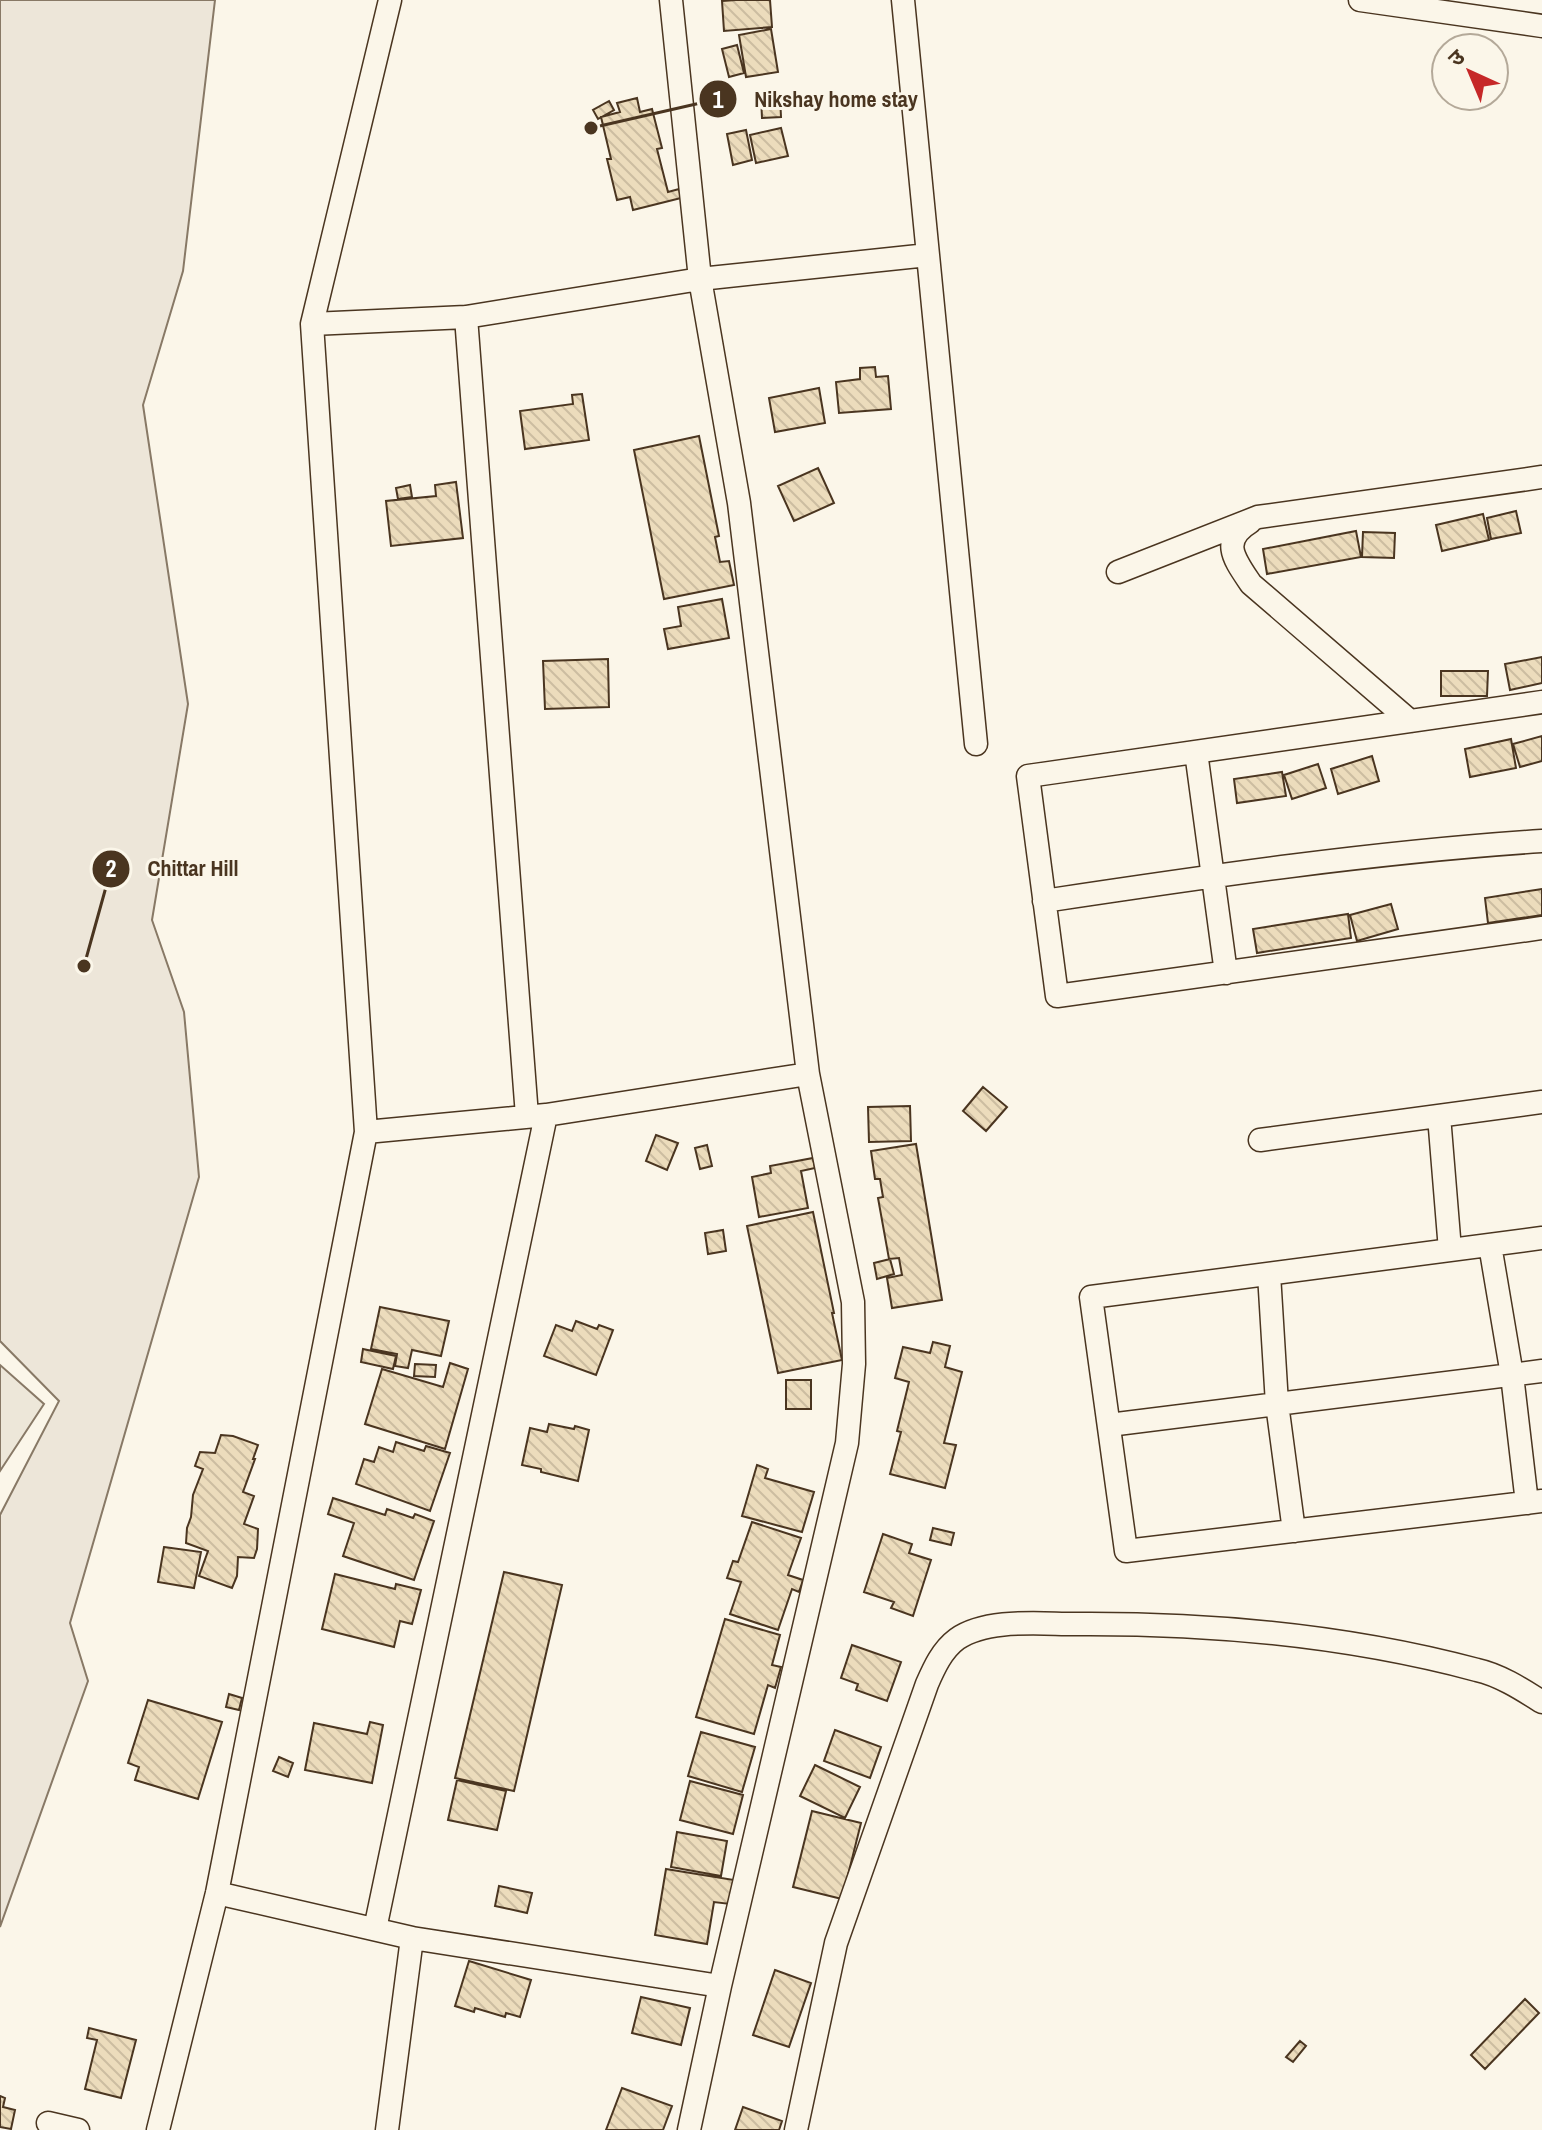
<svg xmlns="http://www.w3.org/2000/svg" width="1542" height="2130" viewBox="0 0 1542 2130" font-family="'Archivo Narrow','Noto Sans Devanagari',sans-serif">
<defs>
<pattern id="building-back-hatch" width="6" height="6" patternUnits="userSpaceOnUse" patternTransform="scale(2)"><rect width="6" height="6" fill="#ecdcbc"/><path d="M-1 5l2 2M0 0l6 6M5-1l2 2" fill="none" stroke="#ccbda1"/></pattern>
</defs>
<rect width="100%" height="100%" fill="#fbf6e9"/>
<path fill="#ede6d9" stroke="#887966" stroke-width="2" d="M0,0H215L183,271L143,405L188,704L152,920L184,1012L199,1177L70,1623L88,1681L0,1927V1515L59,1401L0,1341Z"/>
<path fill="#ede7d9" stroke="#887966" stroke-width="2" d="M0,1365L44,1404L0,1471Z"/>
<path fill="url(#building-back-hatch)" stroke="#4a3520" stroke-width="2" d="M736,0H770L772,27L724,31L722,1Z
M771,29L778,72L746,77L739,35Z
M737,45L744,73L729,77L722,49Z
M780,96L781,117L762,118L761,97Z
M637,98L640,112L652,109L662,148L657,149L668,192L679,189L681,198L633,210L630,197L617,200L607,159H611L601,117L620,112L617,103Z
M609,101L614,110L598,119L593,110Z
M781,128L788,156L756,163L750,135Z
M746,130L752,160L733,165L727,134Z
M875,367L876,377L888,376L891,409L839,413L836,382L860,379V368Z
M819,388L825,423L775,432L769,398Z
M582,394L589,440L525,449L520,411L573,404L572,395Z
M699,436L719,536L715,537L720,562L729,561L734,585L664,599L634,450Z
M818,468L834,503L794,521L778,486Z
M456,482L463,538L391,546L386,501L436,496L435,485Z
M410,485L412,497L398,499L396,488Z
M1516,511L1521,533L1491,539L1487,518Z
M1483,514L1489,540L1442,551L1436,525Z
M1356,531L1361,557L1267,574L1263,549Z
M1363,532L1395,533L1394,558L1362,557Z
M722,599L729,638L668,649L664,629L681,626L678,607Z
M1542,657V683L1510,690L1505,664Z
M608,659L609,707L545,709L543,661Z
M1441,671H1488L1487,696H1441Z
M1542,736V761L1520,767L1513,744Z
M1511,739L1516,768L1470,777L1465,749Z
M1372,756L1379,781L1338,794L1331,769Z
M1318,764L1326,788L1292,799L1284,775Z
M1282,772L1286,796L1237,803L1234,779Z
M1542,889V915L1488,923L1485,898Z
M1391,904L1398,929L1357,941L1350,915Z
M1348,914L1351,938L1257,953L1253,929Z
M983,1087L1007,1107L986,1131L963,1111Z
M910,1106L911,1141L869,1142L868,1107Z
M656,1135L678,1143L667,1170L646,1161Z
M916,1144L942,1300L892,1308L887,1278L902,1275L899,1258L889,1259L878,1198L883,1197L880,1179H875L871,1151Z
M707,1145L712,1166L700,1169L695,1148Z
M813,1158L815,1168L801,1171L808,1208L759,1217L752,1177L771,1173L770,1166Z
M813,1212L834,1313H832L842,1360L778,1373L747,1226Z
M723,1230L726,1251L708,1254L705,1233Z
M890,1259L894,1274L877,1279L874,1263Z
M380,1307L449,1321L441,1356L412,1350L408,1368L395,1366L397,1354L371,1349Z
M576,1321L597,1329L599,1325L613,1330L596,1375L544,1356L556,1325L572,1331Z
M933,1342L950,1346L945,1367L962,1372L944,1443L956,1445L945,1488L890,1474L901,1432L897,1431L909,1382L895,1378L903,1347L930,1353Z
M363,1349L396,1356L393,1369L361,1362Z
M450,1363L468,1369L445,1449L365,1424L382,1369L443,1387Z
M415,1364L436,1365L435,1377L414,1376Z
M786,1380H811V1409H786Z
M549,1424L574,1429L575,1426L589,1430L578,1481L541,1472V1469L522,1465L530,1428L547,1432Z
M221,1435L233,1436L258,1445L253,1459H255L243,1492L254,1496L244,1524L258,1529L257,1549L254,1558L238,1557L237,1576L232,1588L199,1576L208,1551L186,1543L187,1528L191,1517L193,1495L203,1469L195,1466L200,1452L215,1453Z
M396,1442L424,1451L426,1446L450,1453L430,1511L356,1484L364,1459L374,1462L379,1447L393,1452Z
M757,1465L768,1469L765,1478L814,1492L802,1532L742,1516Z
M333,1498L385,1515L387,1509L413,1518L415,1514L434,1521L414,1580L343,1556L354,1523L328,1514Z
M752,1522L801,1538L788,1575L803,1580L799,1592L792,1589L778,1630L730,1614L741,1582L727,1578L733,1561L738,1562Z
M933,1528L954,1533L951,1545L930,1540Z
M883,1534L912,1544L909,1553L931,1560L913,1616L891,1608L894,1602L864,1592Z
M164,1547L201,1552L194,1588L158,1582Z
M504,1572L562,1585L514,1791L455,1778Z
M335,1574L395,1589L396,1584L421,1590L412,1624L400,1621L394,1647L322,1629Z
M725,1619L780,1635L772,1665L781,1667L775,1688L768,1685L754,1734L696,1717Z
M852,1645L901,1662L887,1701L856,1690L858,1684L841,1678Z
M229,1694L242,1698L239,1710L226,1707Z
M148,1700L222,1722L198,1799L135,1780L139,1767L128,1763Z
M370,1722L383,1725L372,1783L305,1770L314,1723L367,1734Z
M835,1730L881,1747L870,1778L824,1761Z
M701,1732L755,1747L742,1792L688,1776Z
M279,1757L293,1763L288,1777L273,1771Z
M815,1765L860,1787L845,1818L800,1796Z
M457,1780L506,1791L497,1830L448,1820Z
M690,1781L743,1795L733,1834L680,1820Z
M812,1811L861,1823L842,1899L793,1887Z
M677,1832L727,1841L721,1876L671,1867Z
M666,1869L734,1880L730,1904L714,1902L707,1944L655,1935Z
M499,1886L532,1893L527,1913L495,1906Z
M469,1961L531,1980L520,2017L506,2013L505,2017L475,2008L474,2012L455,2006Z
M775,1970L811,1983L789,2047L753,2035Z
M641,1997L690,2008L681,2045L632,2033Z
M1525,1999L1539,2013L1485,2069L1471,2055Z
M89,2028L136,2040L121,2098L85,2089L97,2040L87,2038Z
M1300,2041L1306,2046L1293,2062L1286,2057Z
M622,2088L672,2106L663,2130H606Z
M0,2096L5,2098L3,2107L15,2110L11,2129L0,2127Z
M743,2107L782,2121L779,2130H735Z"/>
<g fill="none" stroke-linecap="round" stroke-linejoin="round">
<defs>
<path id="minor" d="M671,0L700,279L928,255L903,0
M1360,0L1542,26
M928,255L976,744
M466,317L527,1116
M312,324L390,0
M1250,522C1219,541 1235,560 1251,584L1410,721
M1118,572L1258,517L1542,477
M1542,702L1028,776L1057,996L1542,928
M1196,752L1226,973
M1044,901C1210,876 1375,852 1542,841
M546,1115L808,1074L853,1302L854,1364L847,1443L720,1986L689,2130
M1439,1116L1450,1250
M366,1132L312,324L466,317L700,279L739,503L808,1074
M1260,1140L1542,1102
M1542,1238L1091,1297L1126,1551L1542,1501
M1490,1245L1512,1375L1527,1503
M1269,1274L1277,1404L1294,1531
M1109,1425L1542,1371
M217,1893L412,1938L387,2130
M412,1938L720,1986
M48,2123L78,2130
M158,2130L217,1893L366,1132L546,1115L375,1929
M796,2130L836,1943L927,1684C934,1668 942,1650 957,1639C987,1618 1040,1624 1075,1624C1210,1623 1346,1635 1477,1670C1500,1675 1523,1690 1542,1702"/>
</defs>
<use href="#minor" stroke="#4a3520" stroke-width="25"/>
<use href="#minor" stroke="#fbf6e9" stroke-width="22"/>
</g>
<path fill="none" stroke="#4a3520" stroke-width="3" d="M591 128L718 99M84 966L111 869"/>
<g fill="#4a3520" stroke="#fbf6e9" stroke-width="3">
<circle cx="591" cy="128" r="8"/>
<circle cx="84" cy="966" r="8"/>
<circle cx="718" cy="99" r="20"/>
<circle cx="111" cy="869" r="20"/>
</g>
<g font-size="24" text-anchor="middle" font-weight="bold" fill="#fff">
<text x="718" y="108">1</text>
<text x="111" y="877">2</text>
</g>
<g font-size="22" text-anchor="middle" font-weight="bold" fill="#4a3520" stroke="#fbf6e9" stroke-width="6" stroke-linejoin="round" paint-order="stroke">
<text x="836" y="107">Nikshay home stay</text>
<text x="193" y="876">Chittar Hill</text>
</g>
<g transform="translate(1470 72) rotate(316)"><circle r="38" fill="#fbf6e9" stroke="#b4a999" stroke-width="2"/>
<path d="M0-6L14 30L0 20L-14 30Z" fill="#c62828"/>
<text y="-12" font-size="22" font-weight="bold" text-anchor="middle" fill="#4a3520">उ</text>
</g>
</svg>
